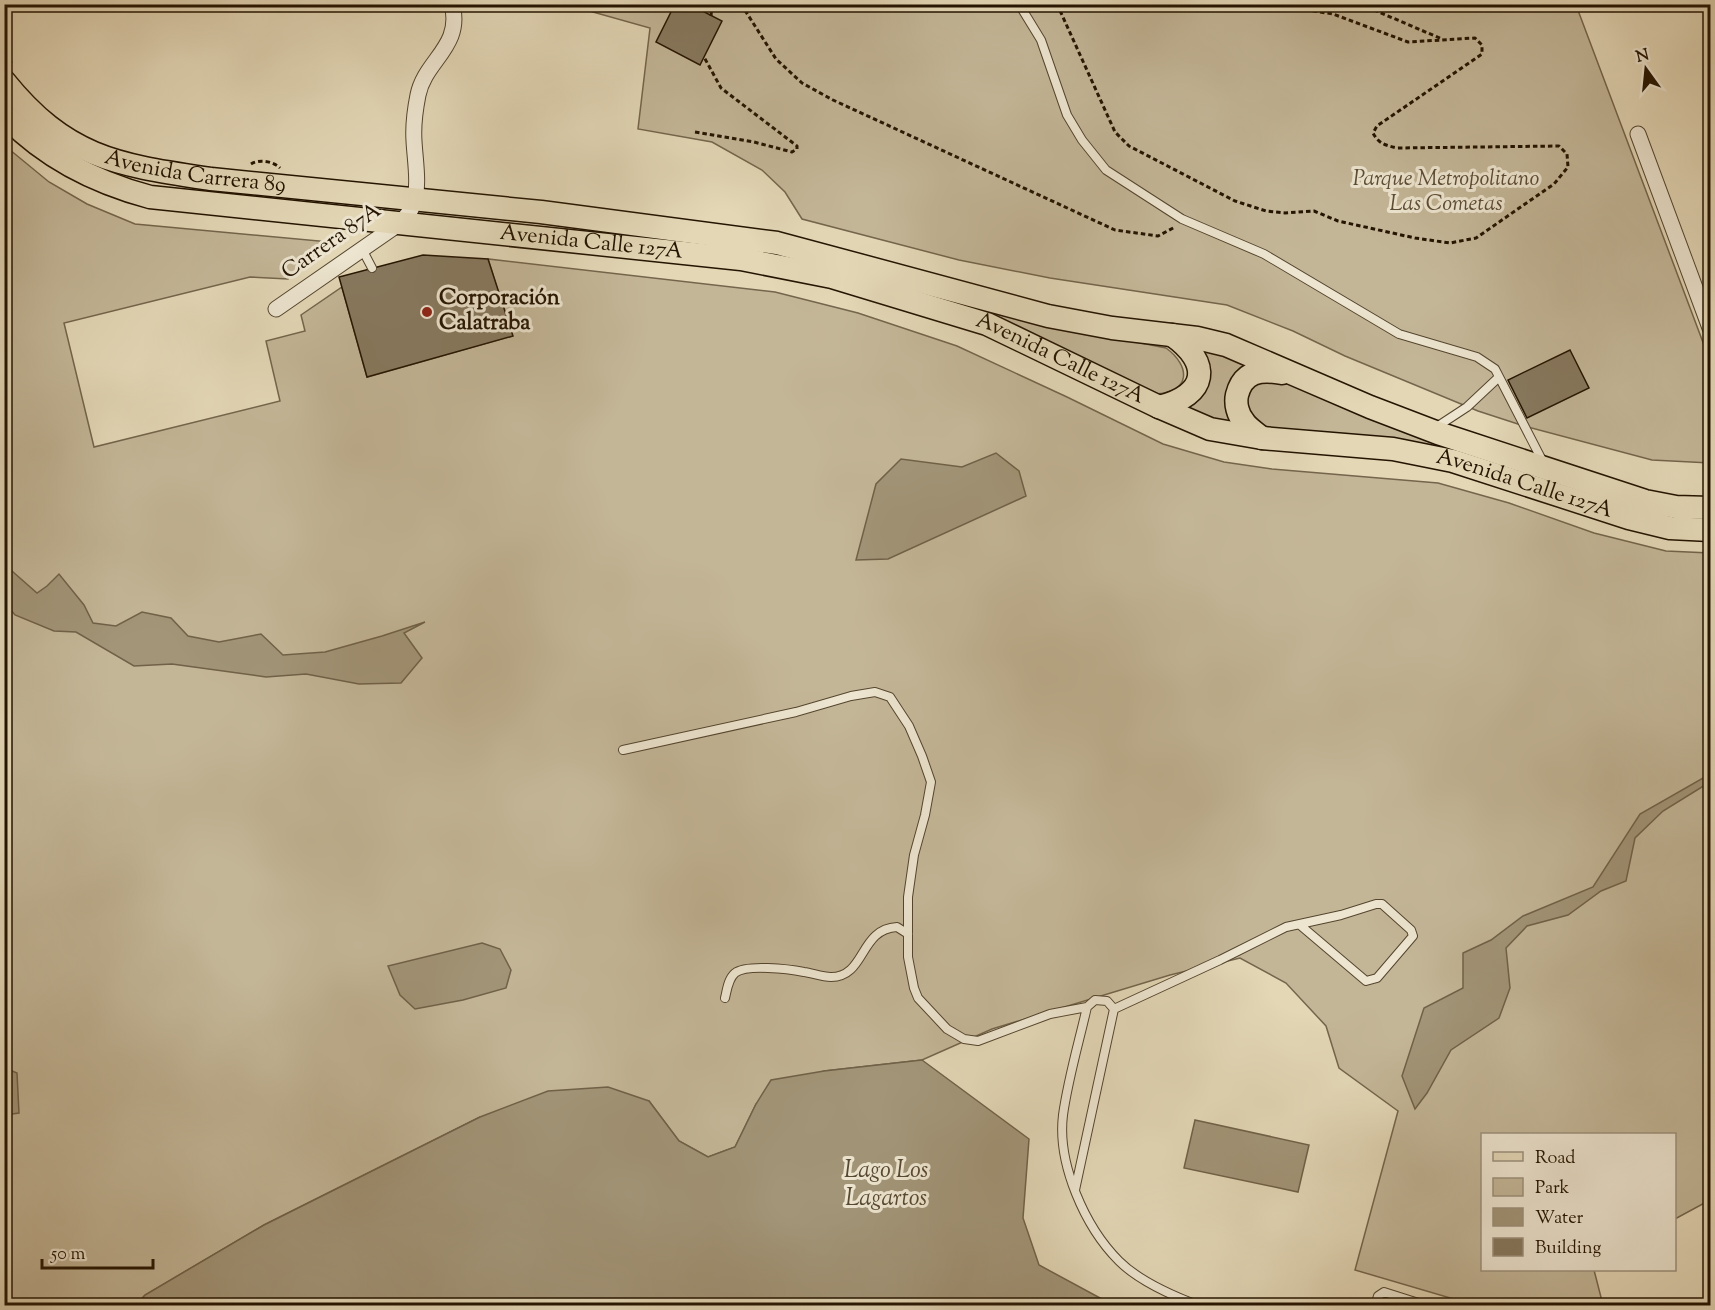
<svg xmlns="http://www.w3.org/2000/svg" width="1715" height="1310" viewBox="0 0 1715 1310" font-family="'Sorts Mill Goudy',serif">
<rect width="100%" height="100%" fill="#e3d7b6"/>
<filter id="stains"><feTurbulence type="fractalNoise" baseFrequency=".00333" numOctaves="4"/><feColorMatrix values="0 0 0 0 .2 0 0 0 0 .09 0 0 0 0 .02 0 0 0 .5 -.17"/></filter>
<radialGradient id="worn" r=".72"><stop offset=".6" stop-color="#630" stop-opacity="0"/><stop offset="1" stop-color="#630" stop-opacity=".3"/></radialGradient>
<path fill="#c3b697" stroke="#74654c" stroke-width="1.5" d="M568,5H1576L1710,361V463L1652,460L1524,426L1478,411L1345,356L1293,331L1227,305L1050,278L959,260L802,219L785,192L762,170L712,142L638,129L650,28Z
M4,145L49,182L87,204L135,224L341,243L288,279L250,277L64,323L94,447L280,401L266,341L305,331L301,315L342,287L367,377L512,336L488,259L775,292L858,313L957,346L1067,397L1163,444L1224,462L1272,469L1438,483L1509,503L1594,533L1666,551L1710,553V1200L1675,1219L1674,1134H1482V1270H1594L1603,1305H1474L1355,1270L1398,1111L1339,1068L1326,1026L1286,983L1240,958L1170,975L992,1029L922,1060L824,1071L756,1104L735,1147L708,1157L679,1141L649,1101L480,1117L264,1225L145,1295L136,1305H5Z
M818,262L1000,315L1166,348C1191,366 1191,393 1155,394Z
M1198,347L1254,366L1238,428L1180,409Z
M1258,379H1283L1627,506L1266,429L1248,415L1245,394Z"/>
<path fill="#a29578" stroke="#706148" stroke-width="1.5" d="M996,453L1019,471L1026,496L888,559L856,560L876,484L901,459L962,467Z
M4,564L37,593L47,586L59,574L84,605L93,623L116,626L142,612L171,618L188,636L219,642L261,634L283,655L325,652L382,636L425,622L404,633L422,658L401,683L359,684L306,674L266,677L172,664L134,666L76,632L54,631L15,615L5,603Z
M1710,774V782L1663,811L1635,838L1626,881L1601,891L1568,915L1527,926L1506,948L1510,988L1499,1018L1451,1050L1427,1093L1415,1109L1402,1076L1424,1008L1463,988V953L1491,940L1523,916L1593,887L1640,814Z
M482,943L500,949L511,970L506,988L463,1000L415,1009L400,995L388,966Z
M922,1060L1029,1139L1023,1218L1039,1265L1113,1305H136L145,1295L264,1225L480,1117L548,1091L608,1087L649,1101L679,1141L708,1157L735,1147L756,1104L771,1080L824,1071Z
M5,1068L17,1073L19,1113L5,1115Z
M1195,1120L1309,1145L1298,1192L1184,1168Z"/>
<path fill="#87795f" stroke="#241401" stroke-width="1.5" d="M675,4H689L722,21L700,65L656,42Z
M423,255L488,259L513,336L367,377L339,277Z
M1570,350L1589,388L1527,418L1508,380Z"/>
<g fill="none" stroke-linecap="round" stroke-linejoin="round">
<defs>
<path id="service" d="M1019,4L1041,40L1067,115L1082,140L1106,170L1182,219L1264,254L1399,334L1477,357L1495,369L1543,462
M362,249L372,268
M1435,428L1467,407L1499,377
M623,750L796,712L851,696L875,692L890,697L909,726L922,756L931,782L925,815L914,855L908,897V957L914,988L918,998L947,1029L964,1039L978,1041L1050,1014L1087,1007
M725,998C727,990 728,979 735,973C746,964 789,969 804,972C812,973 822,977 831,977C866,977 859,929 897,927L908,934
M1114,1009L1220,960L1286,927L1341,915L1376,904H1382L1411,930L1413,936L1377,978L1366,981L1300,925
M1075,1190L1114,1009L1107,1001L1095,1000L1087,1007C1079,1042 1068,1079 1063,1115C1057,1164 1085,1227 1119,1261C1140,1282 1173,1296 1200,1306
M1375,1306L1378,1296L1384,1292L1428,1306"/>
<path id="minor" d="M1638,134L1710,328
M276,309L400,223C405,218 410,213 413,205C420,186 415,161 414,141C413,126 415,110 418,95C425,60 463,47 452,4"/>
<g id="primary">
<path id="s1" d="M4,81C67,159 118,165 211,179L541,212L777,243L1048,316L1112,328L1197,338L1226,345L1370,407L1438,433L1645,501L1676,507L1710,508"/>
<path id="s2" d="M4,114C44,157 94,182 150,197L741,259L832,277L987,324L1159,407L1210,429L1262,438L1393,449L1453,461L1629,518L1670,528L1710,530"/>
<path d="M1159,407C1208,395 1212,363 1172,335"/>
<path d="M1262,438C1256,433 1248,428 1244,422C1238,415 1235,404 1237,395C1243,371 1261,369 1282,373"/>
</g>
</defs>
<use href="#service" stroke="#54452e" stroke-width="10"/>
<use href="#minor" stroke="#54452e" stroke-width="17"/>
<use href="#primary" stroke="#241401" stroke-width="25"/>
<path stroke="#241401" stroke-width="3" stroke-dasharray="4.5 3" stroke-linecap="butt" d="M741,4L776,59L802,83L833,100L1115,230L1158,236L1175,227
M1057,4L1115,132L1129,146L1235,201L1266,211L1285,213L1314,211L1338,221L1415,238L1450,243L1476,238L1554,184L1568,167L1567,154L1559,146L1397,148C1385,145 1379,144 1373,133L1377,126L1482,54V45L1475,38L1408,42L1333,14L1295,8L1228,4
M1360,4L1442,39
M711,16L712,4
M4,54L13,65
M695,132L754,142L792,152L797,149V146L721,88L704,57
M251,164C259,159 273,161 280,168"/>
<use href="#service" stroke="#ede5d0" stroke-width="8"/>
<use href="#minor" stroke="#ede5d0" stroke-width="15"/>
<use href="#primary" stroke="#e3d7b6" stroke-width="22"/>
</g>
<circle fill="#8f2418" stroke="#ede5d0" stroke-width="2" cx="427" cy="312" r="6"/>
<g text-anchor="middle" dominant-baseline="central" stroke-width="6" stroke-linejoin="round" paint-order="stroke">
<g font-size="22" fill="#241401" stroke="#ede5d0">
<text stroke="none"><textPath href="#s1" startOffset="220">Avenida Carrera 89</textPath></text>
<text transform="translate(332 242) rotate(-35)">Carrera 87A</text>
<text stroke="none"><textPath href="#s2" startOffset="614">Avenida Calle 127A</textPath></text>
<text stroke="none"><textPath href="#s2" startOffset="1100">Avenida Calle 127A</textPath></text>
<text stroke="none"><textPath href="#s2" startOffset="1586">Avenida Calle 127A</textPath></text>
</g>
<g font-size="22" font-style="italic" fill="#5c4d36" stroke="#ede5d0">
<text x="1446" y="180">Parque Metropolitano<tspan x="1446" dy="25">Las Cometas</tspan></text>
</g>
<g font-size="22" font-weight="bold" fill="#241401" stroke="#ede5d0" text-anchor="start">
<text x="439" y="299">Corporación<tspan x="439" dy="25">Calatraba</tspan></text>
</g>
<g font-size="24" font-style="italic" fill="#564831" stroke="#ede5d0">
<text x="886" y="1171">Lago Los<tspan x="886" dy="28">Lagartos</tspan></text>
</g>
</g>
<rect width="1715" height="1310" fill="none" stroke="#e3d7b6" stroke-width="24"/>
<rect x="6" y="6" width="1703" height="1298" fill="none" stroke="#241401" stroke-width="3"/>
<rect x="12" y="12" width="1691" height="1286" fill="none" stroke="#241401" stroke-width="1.5"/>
<rect x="1481" y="1133" width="195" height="138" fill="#ede5d0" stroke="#9d917d" stroke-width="1.5"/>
<rect x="1493" y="1152" width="30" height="9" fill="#e3d7b6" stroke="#9d917d" stroke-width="1.5"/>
<text x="1535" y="1163" font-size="18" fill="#241401">Road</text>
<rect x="1493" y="1178" width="30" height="18" fill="#c3b697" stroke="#9d917d" stroke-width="1.5"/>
<text x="1535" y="1193" font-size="18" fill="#241401">Park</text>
<rect x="1493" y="1208" width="30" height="18" fill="#a29578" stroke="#9d917d" stroke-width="1.5"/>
<text x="1535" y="1223" font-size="18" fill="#241401">Water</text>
<rect x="1493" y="1238" width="30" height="18" fill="#87795f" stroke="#9d917d" stroke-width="1.5"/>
<text x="1535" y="1253" font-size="18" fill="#241401">Building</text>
<g transform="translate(1646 69) rotate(345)" stroke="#ede5d0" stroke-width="4.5" paint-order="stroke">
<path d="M0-4.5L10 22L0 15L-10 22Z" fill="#241401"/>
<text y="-9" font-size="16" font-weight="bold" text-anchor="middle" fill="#241401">N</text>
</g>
<path d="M42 1259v9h111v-9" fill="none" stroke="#241401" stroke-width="3"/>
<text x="51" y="1259" font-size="18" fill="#241401" stroke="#ede5d0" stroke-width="4.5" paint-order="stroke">50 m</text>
<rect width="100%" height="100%" filter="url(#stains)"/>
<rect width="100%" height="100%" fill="url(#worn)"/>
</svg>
